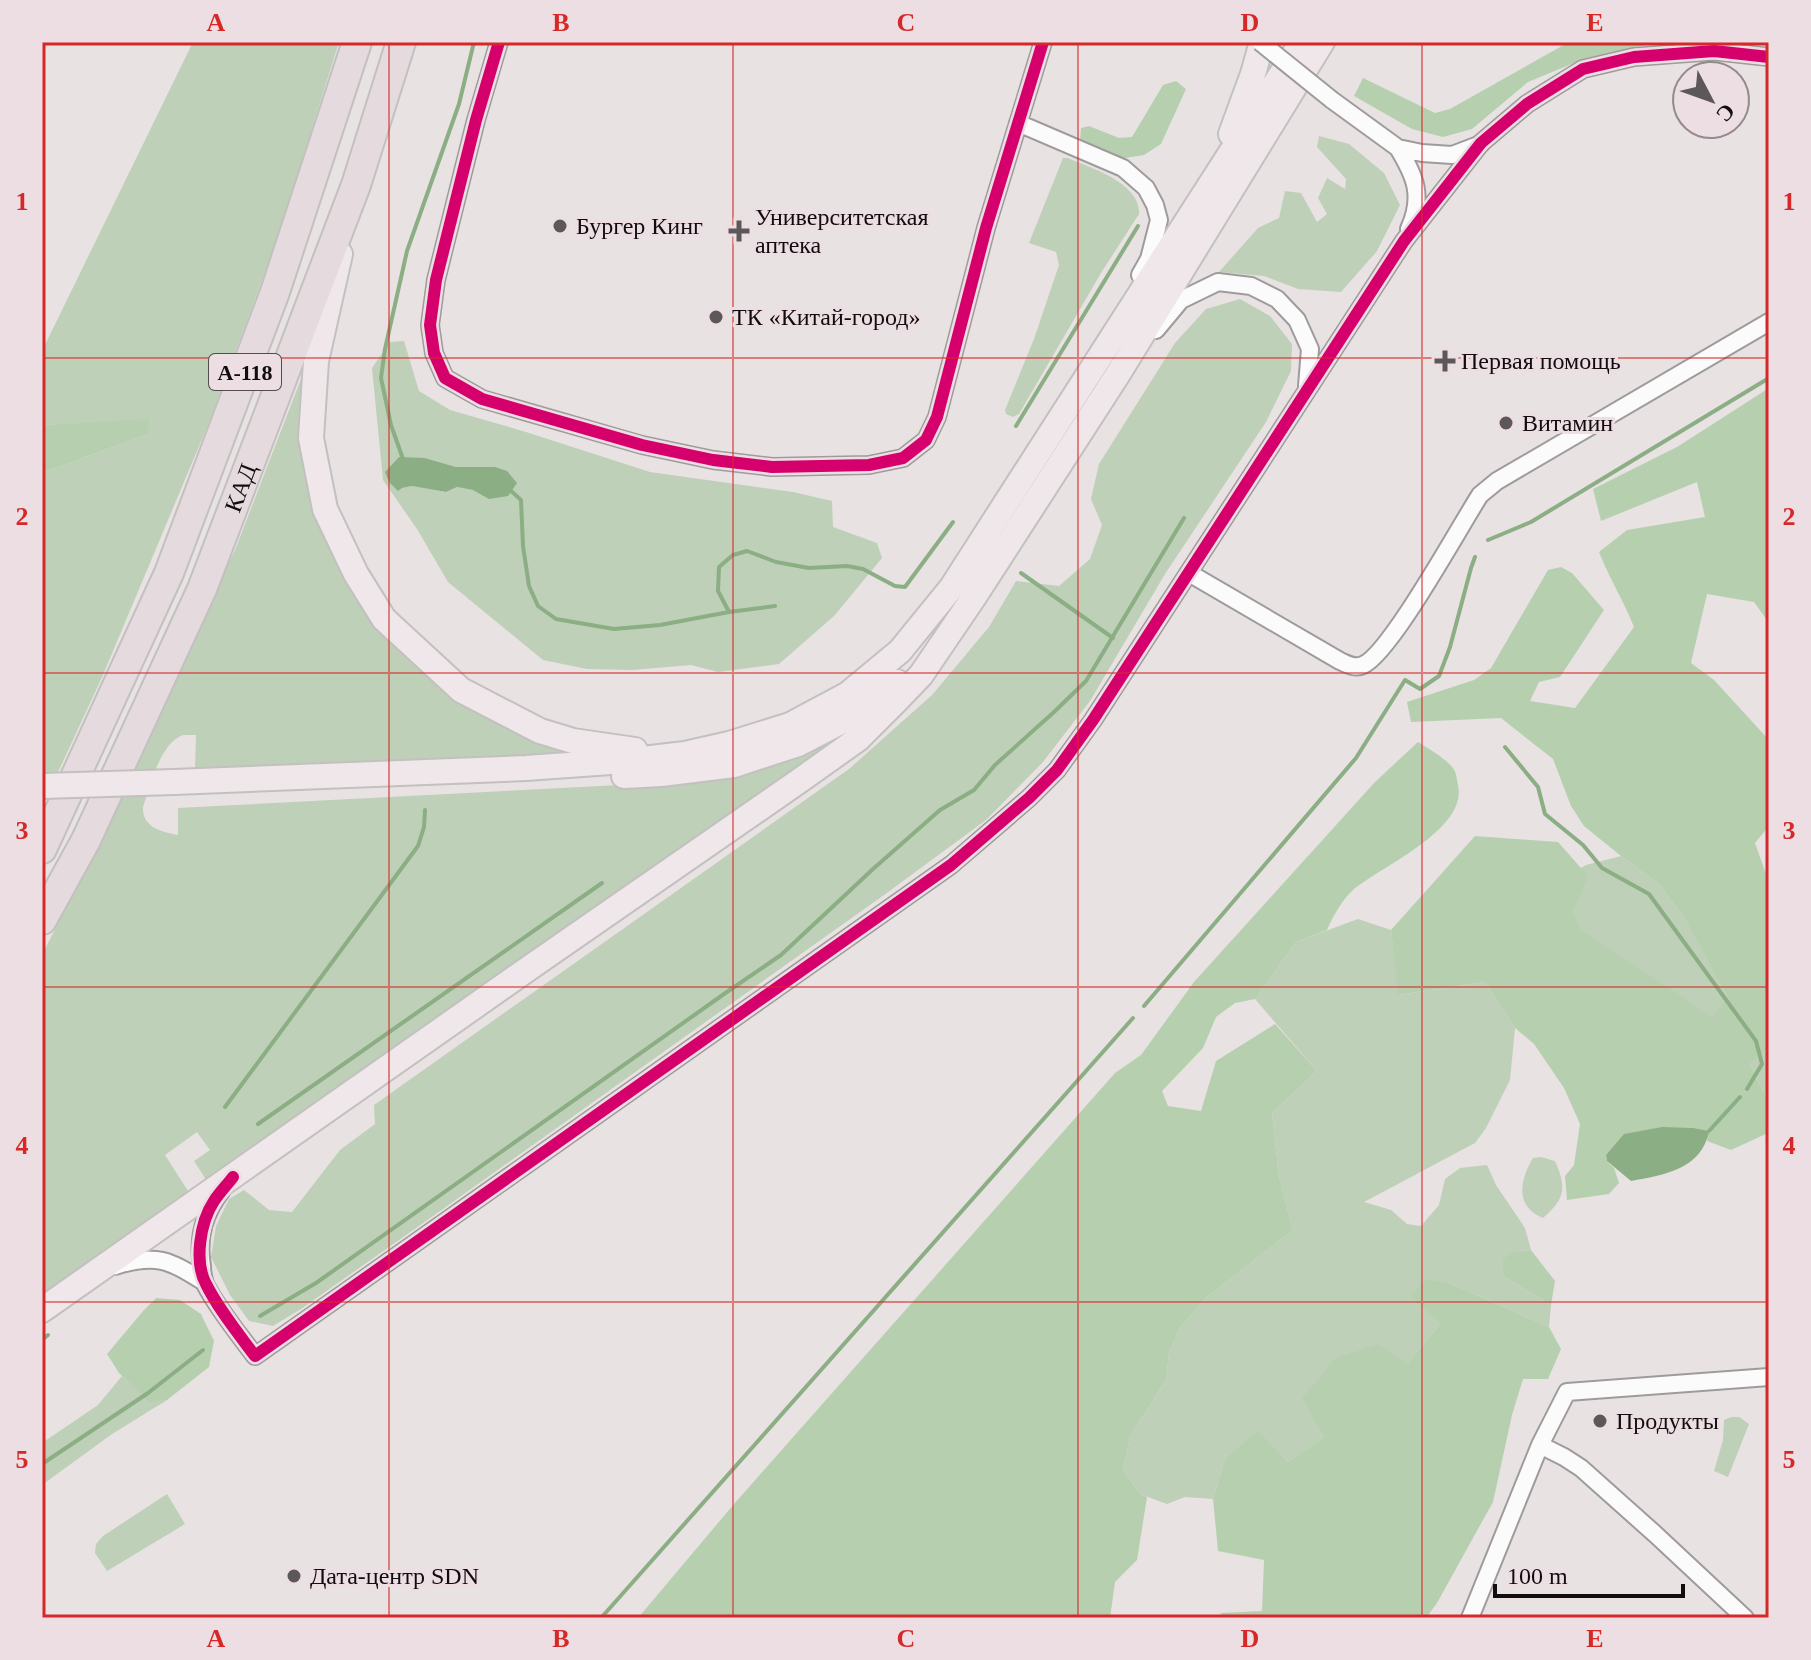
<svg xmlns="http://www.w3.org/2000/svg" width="1811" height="1660" viewBox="0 0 1811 1660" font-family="Georgia,serif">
<rect width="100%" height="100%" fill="#e8e2e3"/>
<path fill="#bed0b7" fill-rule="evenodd" d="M193,42H339L277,240L210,420L103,675L59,770L42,802V473L148,434V420L42,425V351Z
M1319,136L1349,144L1384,173L1400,205L1377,251L1341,292L1298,289L1264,276L1219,272L1258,228L1279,218L1285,191L1301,193L1317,222L1327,214L1318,198L1327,178L1345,189L1346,179L1317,147Z
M1063,158H1068C1091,168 1141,183 1139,214L1101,273L1019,414L1013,417L1006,414L1005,410L1034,339L1059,265L1056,252L1029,243Z
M1240,299L1270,316L1292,344L1291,371L1266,422L1165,574L1090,701L1043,762L986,820L884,895L426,1221L301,1309L273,1326L249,1321L230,1295L211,1257L216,1226L229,1199L244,1190L269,1210L292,1212L340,1150L375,1124L374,1105L849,769L932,695L989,627L1016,581L1059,586L1090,559L1102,525L1091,499L1099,464L1175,343L1206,309Z
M404,341L419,391L450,410L526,432L650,472L793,492L832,501L833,527L877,543L882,558L834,616L779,664L718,672L691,665L632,670L587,669L543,660L448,582L417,529L383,480L372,368L390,342ZM425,458L456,467H495L473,490L457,487L446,492L412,486L402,488Z
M308,361L311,494L333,556L355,595L389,641L416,667L459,700L585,756L195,770L196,735C194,735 185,735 183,735C160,743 150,786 143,807C142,827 161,832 178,835V808L697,781L875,714L207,1181L194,1161L210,1150L197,1132L165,1155L190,1194L42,1296V955L106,828L194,633L235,550Z
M1621,856L1659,884L1683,916L1729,995L1759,1040L1769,1058V1101L1759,1084L1744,1049L1713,1017L1663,986L1566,934L1568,875L1586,865Z
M1358,919L1391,930L1399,995L1485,982L1515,1028L1510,1080L1486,1128L1475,1143L1364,1202L1391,1210L1407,1224L1421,1226L1439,1205L1445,1179L1460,1168L1487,1165L1496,1185L1525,1228L1531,1250L1516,1251L1503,1276L1551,1305L1549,1327L1447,1282L1441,1323L1407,1364L1326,1437L1288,1462L1258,1432L1225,1458L1213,1499L1185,1497L1167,1504L1140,1494L1123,1470L1130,1436L1166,1380L1169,1353L1180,1327L1207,1297L1293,1230L1279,1177L1272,1113L1317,1071L1255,999L1296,942Z
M1541,1157L1555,1161C1567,1188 1565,1199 1543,1218C1514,1206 1520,1180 1533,1158Z
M122,1376L149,1401L167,1400L112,1434L42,1485V1443L98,1405Z
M1731,1417H1739L1749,1424L1728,1477L1714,1471L1723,1440L1724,1420Z
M167,1494L185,1524L107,1571L95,1553L96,1544L103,1536Z"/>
<path fill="#b6d0af" d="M1569,42H1670L1646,45L1586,58L1528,82L1472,129L1443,137L1412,129L1354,96L1363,78L1435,113L1450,109Z
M1176,81L1186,89L1161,144L1144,155L1119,159L1080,140L1081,128L1089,126L1119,138L1132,137L1163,85Z
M1769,388V623L1754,602L1707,594L1691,663L1714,680L1769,740V826L1755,843L1766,874L1769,873V1048L1750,1063L1759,1084L1769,1101L1768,1133L1731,1150L1707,1141L1708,1131L1625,1134L1606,1155L1607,1161L1614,1168L1619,1183L1609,1194L1567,1200L1565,1176L1574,1165L1580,1124L1564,1088L1534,1044L1515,1028L1485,982L1398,995L1391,930L1475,836L1558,842L1588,876L1573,911L1580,929L1713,1017L1728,996L1683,916L1659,884L1621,856L1584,826L1571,806L1553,759L1501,718L1411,722L1407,702L1474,680L1491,668L1548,570L1561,567L1572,573L1604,610L1560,677L1539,682L1530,701L1575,708L1634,627C1624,601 1609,578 1599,552L1627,530L1705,517L1697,482L1601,521L1593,489L1677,447Z
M149,419L148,434L42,473V425Z
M1418,742C1429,749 1444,757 1453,768C1456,772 1457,779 1458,785C1468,829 1382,866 1354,889C1342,900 1333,916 1327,930L1296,942L1255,999L1235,1003L1216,1017L1203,1048L1162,1091L1168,1106L1201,1111L1216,1061L1275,1024L1317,1071L1272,1113L1279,1177L1293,1230L1207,1297L1180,1327L1169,1353L1166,1380L1130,1436L1123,1470L1140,1494L1147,1497L1137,1560L1115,1582L1110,1618H638L734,1504L1115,1073L1141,1055L1194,982L1375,782Z
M1531,1250L1555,1281L1551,1305L1503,1276V1259L1516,1251Z
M1425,1280L1447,1282L1549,1327L1561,1349L1548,1379H1523L1512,1415L1493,1502L1437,1603L1426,1618H1220L1221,1613L1262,1611L1264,1560L1218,1551L1213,1499L1225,1458L1258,1431L1288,1462L1325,1437L1302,1398L1336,1358L1379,1344L1407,1364L1441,1323L1411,1296Z
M156,1298L180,1300L201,1314L214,1341L209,1367L167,1400L149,1402L119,1373L107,1354L144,1310Z"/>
<path fill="#8cae84" d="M399,457L425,458L456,467H495L507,471L517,483L508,496L489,499L473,490L457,487L446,492L412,486L402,488L398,491L389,482L385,472Z
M1662,1127L1693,1128L1709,1131C1702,1169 1664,1175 1631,1181L1607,1161L1606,1155L1624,1134Z"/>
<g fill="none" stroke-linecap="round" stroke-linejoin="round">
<path stroke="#8cae84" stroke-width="4" d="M1016,426L1138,226
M403,459L391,425L381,378L385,349L407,251L459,104L474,42
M510,490L521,500L523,546L529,586L538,606L556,619L614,629L660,625L729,612L718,591L719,567L733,555L747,551L776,562L809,568L847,566L863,569L895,586L905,587L953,522
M1488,540L1531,522L1769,378
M1021,573L1113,638
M729,612L775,606
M1505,747L1538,787L1545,814L1583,845L1602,868L1649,894L1756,1041L1762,1064L1747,1089
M1144,1006L1356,758L1405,680L1420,689L1439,676L1450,647L1471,568L1475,557
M225,1107L418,846L424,827L425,810
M258,1124L602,883
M1709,1131L1740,1097
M260,1316L316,1283L724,994L781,955L873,869L940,810L974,790L995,765L1054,712L1086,681L1184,518
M42,1340L48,1335
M42,1464L148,1393L203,1350
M601,1618L1133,1018"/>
<defs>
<path id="street" d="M499,42L476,120L436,280L430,325L434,353L445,378L482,399L642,445L713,460L772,467L869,465L903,458L926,440L937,417L986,228L1043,42
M1332,100L1398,148L1422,153L1452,155L1481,144
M1018,123L1123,168L1146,188L1155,205L1159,220L1149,259L1140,275
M1398,148C1415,176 1424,196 1409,229
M1156,330L1181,300L1218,282L1251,286L1277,299L1297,320L1310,349L1307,386
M1189,573L1340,661C1347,664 1355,669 1363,665C1390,654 1460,526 1480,495L1497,481L1769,322
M222,1190C204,1213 197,1237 202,1266C202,1272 203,1278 205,1284C218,1309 238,1333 255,1356L951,865L1029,798L1057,770L1093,720L1404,241L1481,143L1527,104L1583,69L1634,57L1714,51L1769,57
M115,1266C156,1253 169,1260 204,1282
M1540,1445L1564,1457L1581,1468L1655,1534L1745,1618
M1470,1618L1540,1445L1567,1392L1769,1377"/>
<path id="primary" d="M1231,134L1253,74L1262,42
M340,254L316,361L311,438L325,509L356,574L384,619L461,690L540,731L573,741L635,750
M624,776L661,774L734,765L798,744L852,716L897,682
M174,782L526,768L625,761L685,754L729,744L790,725L848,694L900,651L952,587L1302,42
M42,1310L532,966L799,781L858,739L897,700L921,675L974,597L1118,374L1322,42"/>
<g id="highway">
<path d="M42,849L169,573L275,292L357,42"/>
<path id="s1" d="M42,920L86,840L202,589L356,185L401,42"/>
</g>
</defs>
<use href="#street" stroke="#9f9b9c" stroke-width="20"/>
<use href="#primary" stroke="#c3c0c0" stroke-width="28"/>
<use href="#highway" stroke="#c3c0c0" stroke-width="32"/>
<use href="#street" stroke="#fcfbfb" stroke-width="16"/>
<use href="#primary" stroke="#efe7ea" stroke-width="24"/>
<use href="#highway" stroke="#e5dade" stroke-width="28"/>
<defs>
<path id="street-bridge" d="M1260,42L1332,100"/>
<path id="primary-bridge" d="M42,786L174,782"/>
</defs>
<use href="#street-bridge" stroke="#9f9b9c" stroke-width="20" stroke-linecap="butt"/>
<use href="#primary-bridge" stroke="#c3c0c0" stroke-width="28" stroke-linecap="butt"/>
<use href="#street-bridge" stroke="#fcfbfb" stroke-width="16"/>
<use href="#primary-bridge" stroke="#efe7ea" stroke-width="24"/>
<defs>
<path id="cycleway" d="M499,42L476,120L436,280L430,325L434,353L445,378L482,399L642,445L713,460L772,467L869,465L903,458L926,440L937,417L986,228L1043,42
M233,1177C227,1185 220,1192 214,1201C200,1222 194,1262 206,1284C219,1310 238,1333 255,1356L951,865L1029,798L1057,770L1093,720L1404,241L1481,143L1527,104L1583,69L1634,57L1714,51L1769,57"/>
</defs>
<use href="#cycleway" stroke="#ecdee2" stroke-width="17"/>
<use href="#cycleway" stroke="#d6006c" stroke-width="12"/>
</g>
<path fill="none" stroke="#d62828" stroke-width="2" stroke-opacity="0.55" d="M389,42V1618M733,42V1618M1078,42V1618M1422,42V1618M42,358H1769M42,673H1769M42,987H1769M42,1302H1769"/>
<g fill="#5c5859" stroke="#ecdee2" stroke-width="3">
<circle cx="560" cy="226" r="8"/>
<path d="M735 219h8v8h8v8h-8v8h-8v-8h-8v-8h8z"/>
<circle cx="716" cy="317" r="8"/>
<path d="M1441 349h8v8h8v8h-8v8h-8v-8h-8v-8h8z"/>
<circle cx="1506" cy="423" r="8"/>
<circle cx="1600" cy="1421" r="8"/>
<circle cx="294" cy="1576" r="8"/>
</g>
<g text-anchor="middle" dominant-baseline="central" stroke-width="6" stroke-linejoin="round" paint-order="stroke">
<rect fill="#ecdee2" stroke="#534c4e" stroke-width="2" x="209" y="354" width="72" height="36" rx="6"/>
<g font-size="22" font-weight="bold" fill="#110d0e">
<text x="245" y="372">А-118</text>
</g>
<g font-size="24" fill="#110d0e" stroke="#ecdee2" text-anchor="start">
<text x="755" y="217">Университетская<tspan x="755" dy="28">аптека</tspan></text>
<text x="576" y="226">Бургер Кинг</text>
<text x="732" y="317">ТК «Китай-город»</text>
<text x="1461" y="361">Первая помощь</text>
<text x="1522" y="423">Витамин</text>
<text x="1616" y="1421">Продукты</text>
<text x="310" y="1576">Дата-центр SDN</text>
</g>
<g font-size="24" fill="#110d0e" stroke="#ecdee2">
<text stroke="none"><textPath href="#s1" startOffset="476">КАД</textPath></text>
</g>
</g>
<rect width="1811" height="1660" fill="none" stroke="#ecdee2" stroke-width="88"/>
<g transform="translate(1711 100) rotate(131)"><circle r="38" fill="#ecdee2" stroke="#948a8d" stroke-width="2"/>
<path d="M0-6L14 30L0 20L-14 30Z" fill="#5c5859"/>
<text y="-12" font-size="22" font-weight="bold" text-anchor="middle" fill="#110d0e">С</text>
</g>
<path d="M1495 1584v12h188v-12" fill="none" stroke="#110d0e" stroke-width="4"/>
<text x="1507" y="1584" font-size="24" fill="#110d0e" stroke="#ecdee2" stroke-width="6" paint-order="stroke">100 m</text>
<rect x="44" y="44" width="1723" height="1572" fill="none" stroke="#d62828" stroke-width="3"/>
<g font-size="26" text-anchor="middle" font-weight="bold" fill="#d62828">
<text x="216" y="31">A</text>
<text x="561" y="31">B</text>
<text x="906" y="31">C</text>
<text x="1250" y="31">D</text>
<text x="1595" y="31">E</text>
<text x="22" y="210">1</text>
<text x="1789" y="210">1</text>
<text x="22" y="525">2</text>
<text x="1789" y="525">2</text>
<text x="22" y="839">3</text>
<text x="1789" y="839">3</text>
<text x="22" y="1154">4</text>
<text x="1789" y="1154">4</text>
<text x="22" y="1468">5</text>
<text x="1789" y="1468">5</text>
<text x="216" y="1647">A</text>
<text x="561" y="1647">B</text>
<text x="906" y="1647">C</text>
<text x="1250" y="1647">D</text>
<text x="1595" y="1647">E</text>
</g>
</svg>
